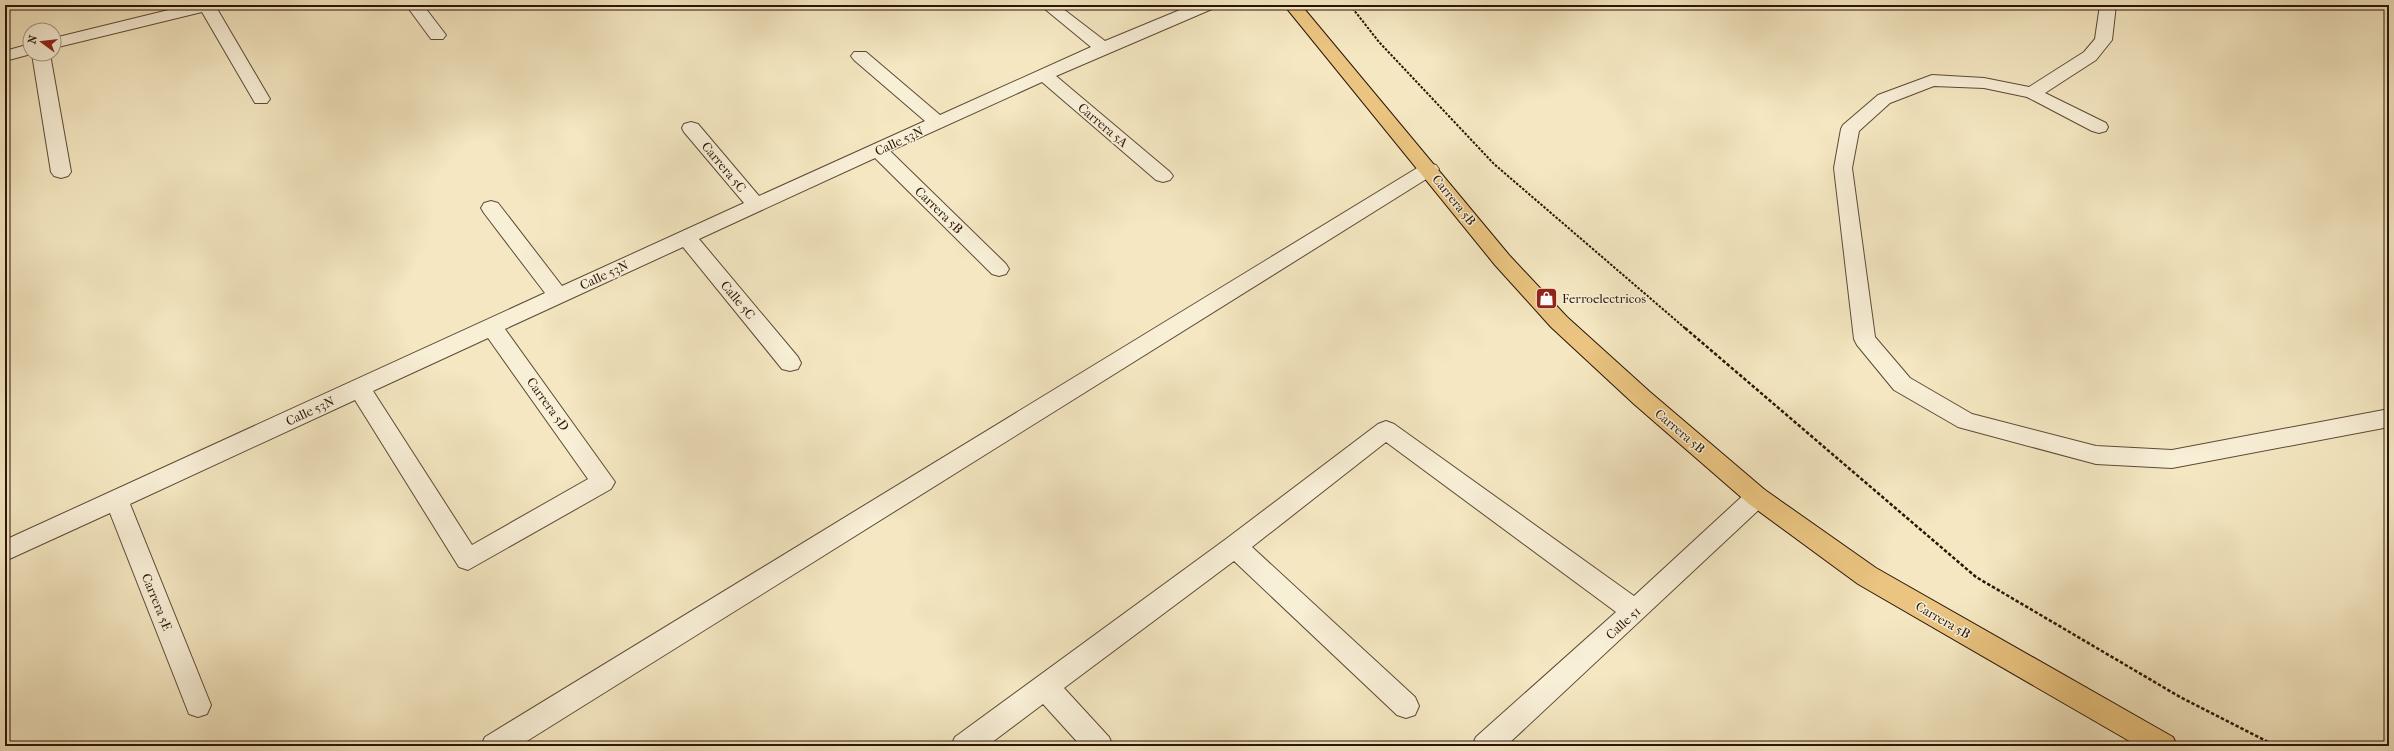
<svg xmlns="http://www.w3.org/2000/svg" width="2394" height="751" viewBox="0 0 2394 751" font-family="'IM FELL French Canon',serif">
<rect width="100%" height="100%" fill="#f4e7c1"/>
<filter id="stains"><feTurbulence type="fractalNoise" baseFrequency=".005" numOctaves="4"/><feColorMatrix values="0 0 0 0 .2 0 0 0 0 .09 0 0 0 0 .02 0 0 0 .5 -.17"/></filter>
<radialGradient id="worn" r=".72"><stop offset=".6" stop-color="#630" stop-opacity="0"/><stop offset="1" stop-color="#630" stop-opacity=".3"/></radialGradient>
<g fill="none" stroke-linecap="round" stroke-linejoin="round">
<defs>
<path id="minor" d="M189,5H217L216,7L270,99L267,103H255L202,12L54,48V38Z
M406,5H423L446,35L443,39H431Z
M1040,5H1058L1105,41L1192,5H1214L1212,9L1056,76L1170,172L1173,176L1170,180L1163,182L1156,180L1042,82L890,151L1006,264L1009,269L1006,274L999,276L992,274L875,158L699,239L798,357L801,363L798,369L790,371L782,369L683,247L505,329L615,482L611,489L468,570L459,567L355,400L130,504L211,705L207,714L198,717L189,714L110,513L5,561V540L545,293L484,213L481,208L484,203L491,201L498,203L562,286L744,203L684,132L682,128L684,124L691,122L698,124L759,196L925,121L854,60L851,56L854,52H866L940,115L1091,47ZM488,338L588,479L472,545L373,391Z
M2100,5H2116L2112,40L2096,60L2045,93L2106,123L2108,127L2106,131L2099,133L2092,131L2027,97L1984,88L1934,86L1890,103L1859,131L1852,168L1875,337L1910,378L1972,414L2096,446L2172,450L2389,409V427L2172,468L2096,464L1958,427L1894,390L1857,345L1854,339L1834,168L1841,129L1843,125L1878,95L1932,75L1984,78L2029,87L2084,52L2095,39Z
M30,44L31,54L5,61V51Z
M32,54H50L71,172L68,176L61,178L54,176L51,172Z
M1429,163L1436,165L1439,169L1436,173L519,746H481L485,737L1422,165Z
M1386,421L1394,424L1634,596L1749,490L1757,487L1765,490L1769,497L1765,504L1506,746H1472L1476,737L1616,612L1386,442L1252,547L1415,697L1419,706L1415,715L1406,718L1397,715L1234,561L1064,688L1109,737L1113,746H1081L1043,704L987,746H951L955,737L1226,539L1378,424Z"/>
<path id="major" d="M1284,5H1301L1509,255L1567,317L1650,392L1765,490L1876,568L2173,737L2177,746H2138L1858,584L1749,504L1634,404L1551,327L1495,265Z"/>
</defs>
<use href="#minor" stroke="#5d4a35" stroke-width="2"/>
<use href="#major" stroke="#2b1506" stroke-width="2"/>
<path stroke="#2b1506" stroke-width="2" stroke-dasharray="2.5 1.5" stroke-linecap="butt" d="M1350,5L1379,42L1494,164L1686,329"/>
<path stroke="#2b1506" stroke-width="2.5" stroke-dasharray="3.5 2" stroke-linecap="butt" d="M1685,328L1976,577L2180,697L2276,746"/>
<use href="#minor" fill="#f8efd7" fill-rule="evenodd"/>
<use href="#major" fill="#eac480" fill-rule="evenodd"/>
</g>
<defs>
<symbol id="shop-square" viewBox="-11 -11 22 22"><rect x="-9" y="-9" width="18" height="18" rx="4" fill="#8f2418" stroke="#f8efd7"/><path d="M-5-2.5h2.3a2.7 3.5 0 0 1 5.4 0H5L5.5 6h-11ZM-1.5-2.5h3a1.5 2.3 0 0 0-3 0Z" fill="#fff"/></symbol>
</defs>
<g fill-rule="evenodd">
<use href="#shop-square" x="1534" y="286" width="25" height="25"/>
</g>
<g text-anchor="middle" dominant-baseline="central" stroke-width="3" stroke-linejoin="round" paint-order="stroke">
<g font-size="13" fill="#2b1506" stroke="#f8efd7">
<text transform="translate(1103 125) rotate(40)">Carrera 5A</text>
<text transform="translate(899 141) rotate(-25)">Calle 53N</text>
<text transform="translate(724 167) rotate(50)">Carrera 5C</text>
<text transform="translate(1454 200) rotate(51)">Carrera 5B</text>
<text transform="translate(939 210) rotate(44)">Carrera 5B</text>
<text transform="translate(604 275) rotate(-25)">Calle 53N</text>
<text transform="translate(738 300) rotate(50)">Calle 5C</text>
<text transform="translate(548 404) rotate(54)">Carrera 5D</text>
<text transform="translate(310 411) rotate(-25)">Calle 53N</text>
<text transform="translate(1680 431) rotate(40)">Carrera 5B</text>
<text transform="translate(157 602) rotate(68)">Carrera 5E</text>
<text transform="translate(1943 620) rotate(30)">Carrera 5B</text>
<text transform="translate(1623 623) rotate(-42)">Calle 51</text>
</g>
<g font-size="13" fill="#2b1506" stroke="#f8efd7" text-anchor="start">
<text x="1562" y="298">Ferroelectricos</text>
</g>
</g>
<rect width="2394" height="751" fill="none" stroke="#f4e7c1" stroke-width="20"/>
<rect x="6" y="6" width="2382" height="739" fill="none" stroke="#2b1506" stroke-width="2"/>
<rect x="10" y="10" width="2374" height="731" fill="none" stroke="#2b1506"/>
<g transform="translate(42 42) rotate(285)"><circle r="19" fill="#f8efd7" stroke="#a69883"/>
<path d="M0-3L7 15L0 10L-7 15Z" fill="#8f2418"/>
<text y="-6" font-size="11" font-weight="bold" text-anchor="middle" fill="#2b1506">N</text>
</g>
<rect width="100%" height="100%" filter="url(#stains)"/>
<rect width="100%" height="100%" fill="url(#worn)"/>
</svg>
